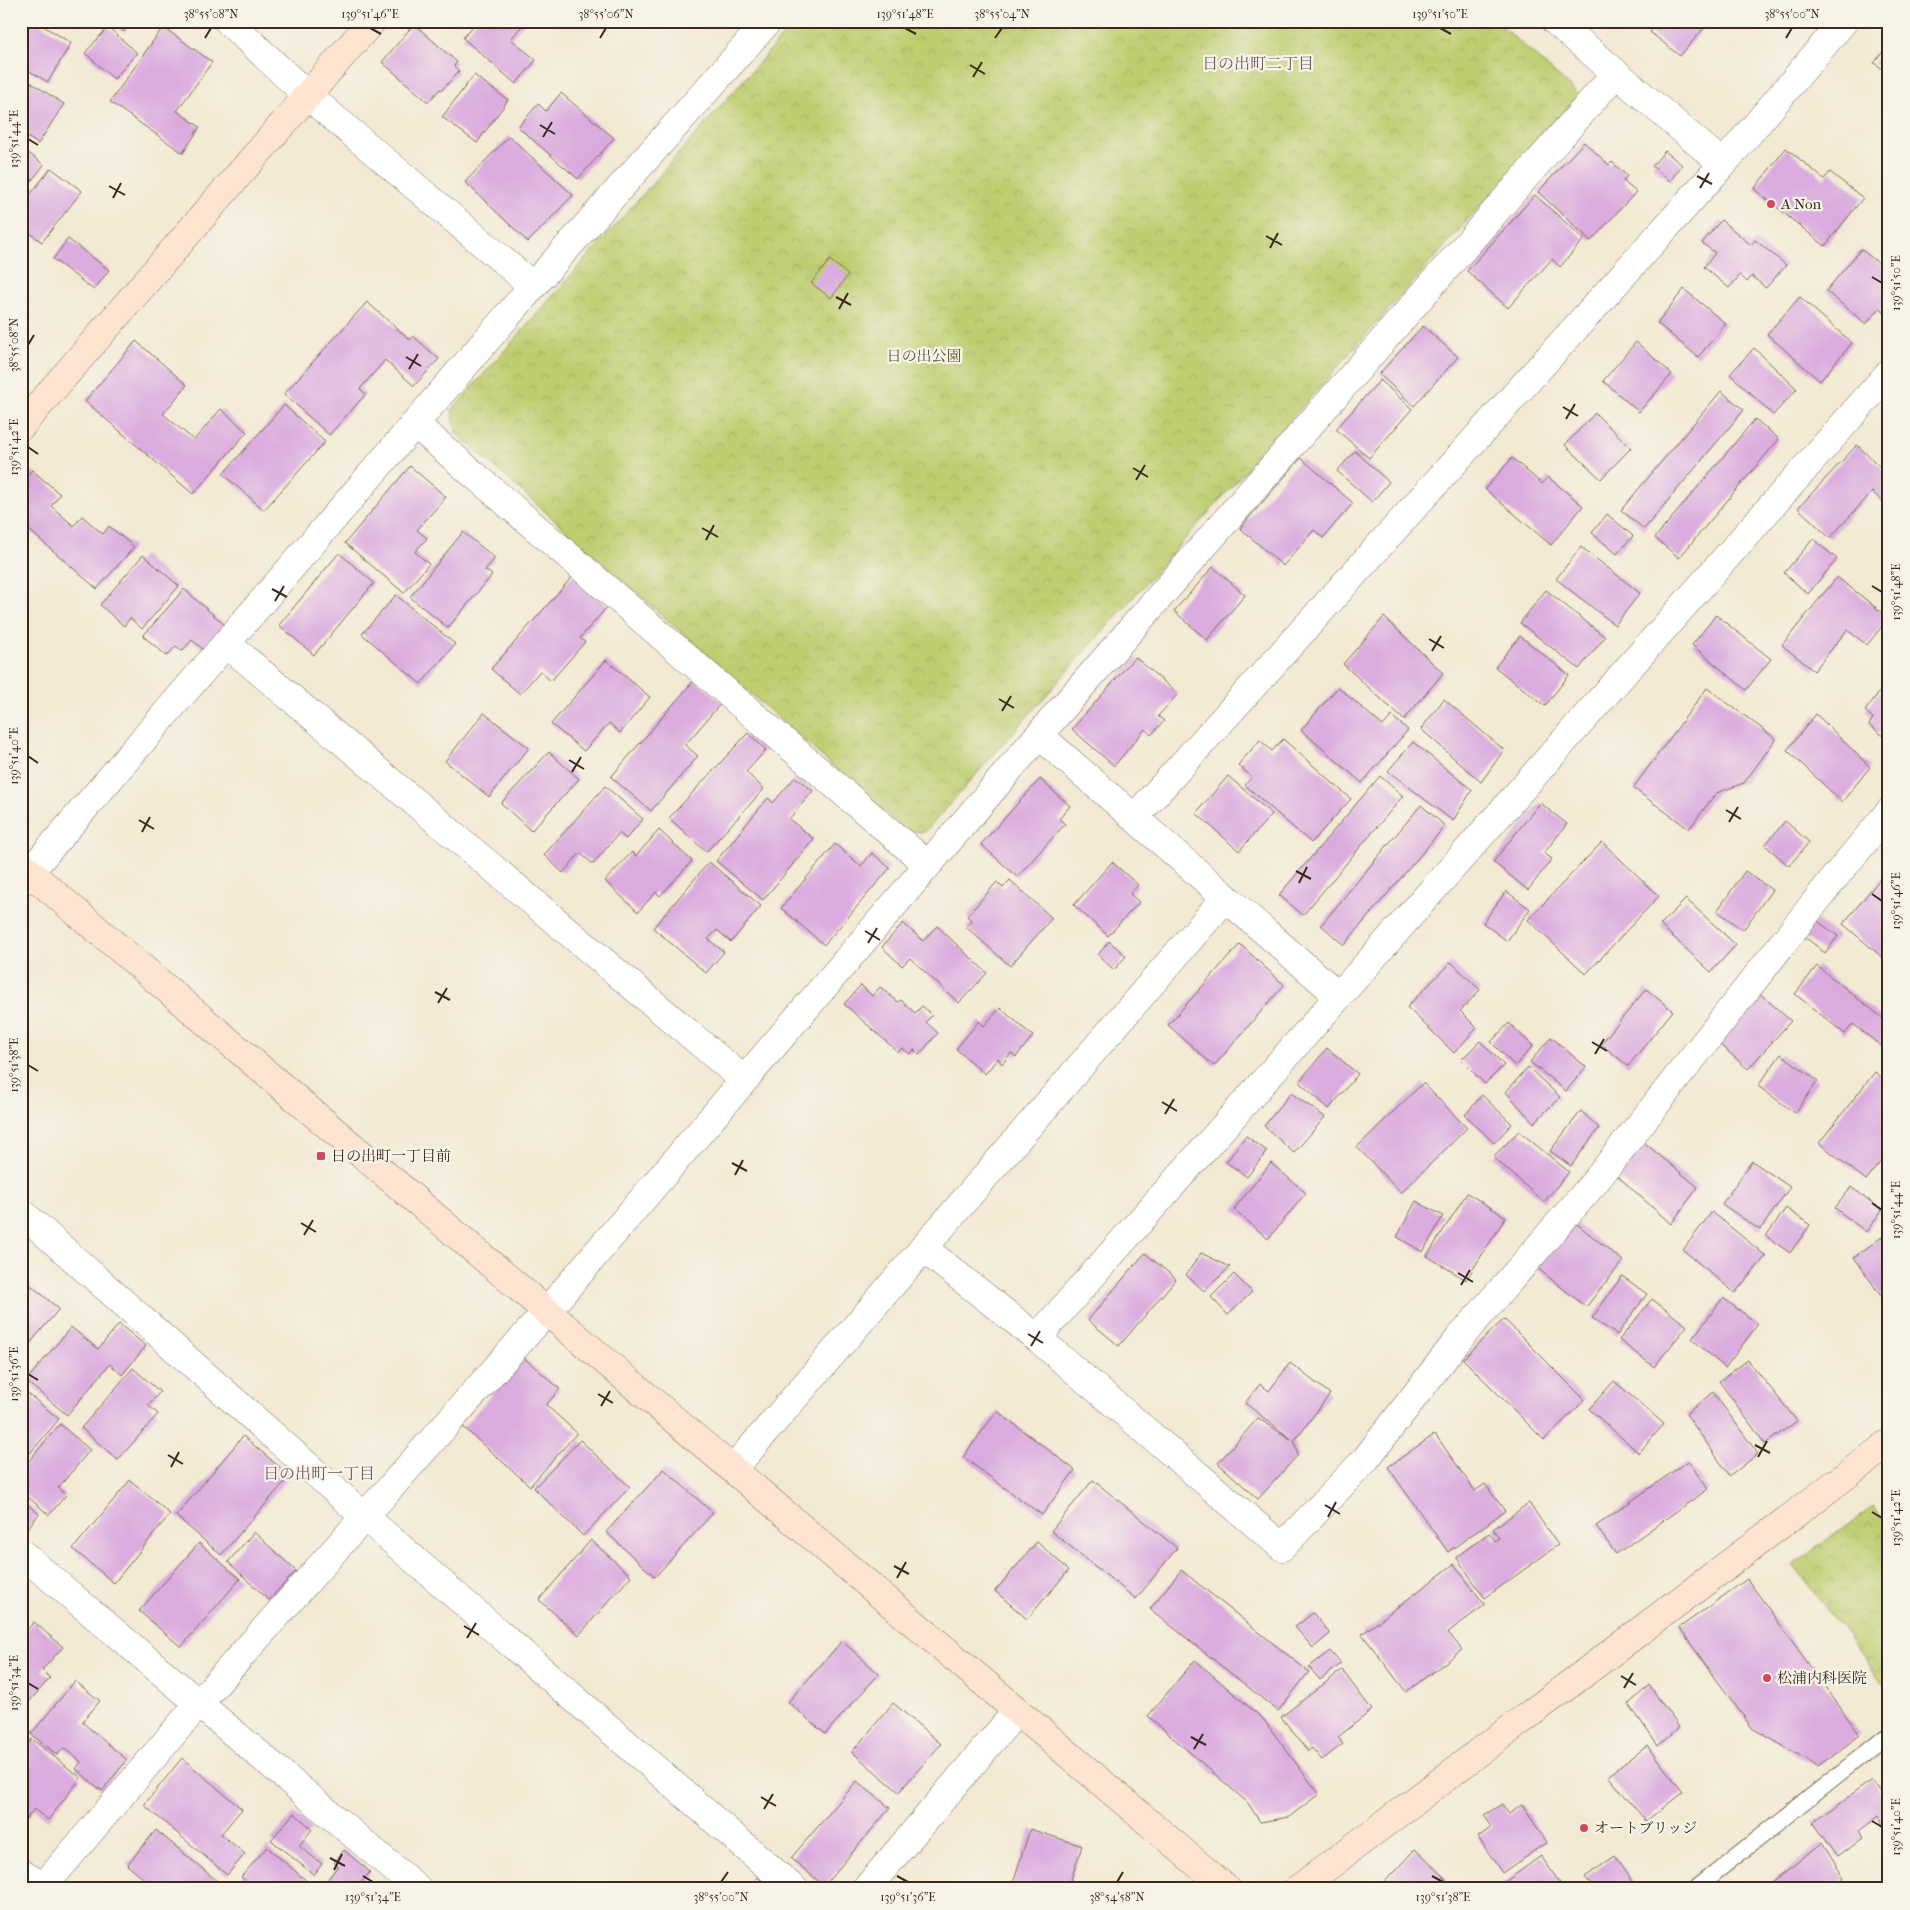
<svg xmlns="http://www.w3.org/2000/svg" width="1910" height="1910" viewBox="0 0 1910 1910" font-family="'IM FELL French Canon','Noto Serif JP',serif">
<defs>
<pattern id="park-crowns" width="20" height="18" patternUnits="userSpaceOnUse" patternTransform="scale(1.25)"><rect width="20" height="18" fill="#becd6f"/><path d="M2 6a3 3 0 1 1 6 0M12 15a3 3 0 1 1 6 0" fill="none" stroke="#a4b060"/></pattern>
</defs>
<rect width="100%" height="100%" fill="#f7f3e8"/>
<filter id="ink" filterUnits="userSpaceOnUse"><feTurbulence type="fractalNoise" baseFrequency=".02" numOctaves="2"/><feDisplacementMap in="SourceGraphic" scale="10" xChannelSelector="R" yChannelSelector="G"/><feConvolveMatrix kernelMatrix="1 2 1 2 8 2 1 2 1" color-interpolation-filters="sRGB"/></filter>
<filter id="wash" filterUnits="userSpaceOnUse"><feTurbulence type="fractalNoise" baseFrequency=".0096" numOctaves="4" result="noise"/><feDisplacementMap in="SourceGraphic" scale="20" xChannelSelector="R" yChannelSelector="G"/><feGaussianBlur stdDeviation="1.12" result="paint"/><feColorMatrix in="noise" values="0 0 0 0 0 0 0 0 0 0 0 0 0 0 0 0 0 1.4 0 .05"/><feComposite in="paint" operator="in"/></filter>
<g filter="url(#wash)">
<rect width="100%" height="100%" fill="#f2e9d3"/>
<path fill="url(#park-crowns)" stroke="#7c7c46" d="M796,21H1496L1579,95L925,832L906,831L456,433L452,410Z
M1873,1506L1889,1526V1691L1793,1565Z"/>
<g id="blocks">
<path fill="#daabde" d="M27,21H35L71,43L48,82L21,66V31Z
M108,21H131L124,32Z
M477,21H526L511,39L536,60L516,84L463,38Z
M1659,21H1710L1680,56L1650,32Z
M414,24L457,62L454,66L459,71L442,90L440,89L428,102L382,62Z
M108,27L137,53L114,79L85,53Z
M163,27L212,62L177,111L200,127L183,153L110,102Z
M1889,44V73L1874,63Z
M474,75L508,100L477,143L442,117Z
M21,76L64,104L38,144L21,133Z
M561,93L614,138L578,179L518,127L538,104L546,111Z
M509,136L573,195L528,242L465,182Z
M1584,142L1609,165L1612,162L1627,176L1623,181L1636,192L1591,241L1538,192Z
M21,147L44,165L21,194Z
M1786,148L1824,179L1830,172L1863,198L1825,246L1754,189Z
M1665,151L1682,165L1670,181L1652,166Z
M51,168L82,191L42,242L21,226V206Z
M1535,195L1584,239L1560,267L1552,259L1508,308L1467,271Z
M1721,220L1751,245L1755,240L1786,265L1766,288L1752,276L1747,282L1740,275L1729,288L1704,267L1715,253L1702,243Z
M68,239L109,270L94,290L53,259Z
M1861,249L1889,272V316L1880,308L1866,324L1826,291Z
M830,260L848,275L831,298L811,283Z
M1684,289L1726,324L1698,357L1657,323Z
M1800,297L1852,343L1820,381L1767,334Z
M367,302L410,340L413,336L439,359L414,386L385,360L360,389L366,394L329,435L284,394Z
M1423,326L1458,357L1414,406L1379,374Z
M136,341L187,385L163,414L194,440L221,409L247,432L193,494L85,401Z
M1636,342L1672,374L1639,412L1603,381Z
M1754,348L1797,389L1773,415L1730,374Z
M1380,380L1412,409L1369,458L1336,429Z
M1721,391L1744,410L1644,529L1621,510Z
M284,405L325,442L264,510L223,474Z
M1595,413L1631,448L1601,479L1565,445Z
M1755,419L1779,439L1679,558L1655,538Z
M1857,445L1889,475V507L1872,492L1830,538L1798,508Z
M1355,451L1389,482L1372,502L1337,471Z
M1301,458L1353,503L1323,538L1314,530L1283,566L1240,528Z
M1512,458L1542,484L1548,477L1583,506L1551,545L1485,489Z
M410,466L446,497L417,530L427,538L415,552L429,564L404,593L345,543Z
M32,470L60,494L51,506L74,526L82,516L103,534L109,526L134,547L97,589L21,523V483Z
M1607,514L1633,536L1617,554L1592,533Z
M463,532L495,558L485,570L492,575L448,628L410,597Z
M1813,539L1837,559L1808,594L1784,573Z
M1581,547L1640,593L1615,625L1556,579Z
M339,553L374,583L314,655L279,625Z
M143,555L179,586L142,629L130,618L124,626L100,605Z
M1213,567L1245,595L1207,640L1174,611Z
M573,576L608,606L580,638L585,642L551,681L540,671L520,694L491,669Z
M1837,577L1889,618L1867,645L1847,630L1814,671L1782,645Z
M184,589L226,626L204,650L192,640L182,651L176,646L167,656L143,636Z
M1546,590L1605,637L1579,669L1520,623Z
M396,595L455,644L421,684L362,634Z
M1716,615L1771,659L1746,690L1692,645Z
M1384,617L1443,673L1404,720L1343,664Z
M1520,636L1569,675L1545,706L1495,667Z
M1135,657L1178,694L1158,716L1164,721L1151,735L1145,729L1114,766L1072,729Z
M606,660L650,697L620,733L609,723L584,751L551,724Z
M695,679L722,702L685,745L698,756L651,811L611,777Z
M1885,684L1889,688V740L1869,725L1873,718L1865,711Z
M1338,687L1383,726L1392,716L1408,730L1362,783L1301,730Z
M1707,688L1776,739L1744,783L1716,793L1689,829L1633,788Z
M1444,699L1504,750L1481,782L1421,729Z
M484,713L529,748L489,797L445,761Z
M1816,714L1870,767L1842,802L1787,750Z
M748,733L766,750L746,772L764,789L706,852L669,818Z
M1283,739L1351,799L1311,843L1245,785L1252,777L1238,765L1260,740L1272,751Z
M1413,742L1472,790L1453,821L1388,771Z
M549,752L579,779L531,831L501,803Z
M1228,776L1272,814L1239,851L1196,813Z
M1380,776L1403,796L1303,915L1279,895Z
M795,777L813,791L789,819L814,839L763,900L716,861L768,798L773,803Z
M1040,779L1070,806L1059,819L1065,824L1017,877L981,844Z
M605,786L643,819L626,839L619,833L593,864L580,853L563,873L544,855Z
M1540,803L1567,824L1544,853L1552,859L1528,890L1493,862Z
M1421,805L1445,826L1344,945L1321,925Z
M1785,821L1809,842L1789,866L1765,845Z
M659,830L692,861L660,896L656,892L638,912L605,881L632,852L636,856Z
M1889,830V848L1880,841Z
M1602,842L1659,896L1586,974L1528,920Z
M835,844L861,866L872,853L890,868L824,945L781,908Z
M709,862L761,906L731,942L717,930L708,939L724,952L706,973L653,928Z
M1112,862L1138,885L1130,894L1139,902L1108,936L1074,905Z
M1889,868V963L1843,924Z
M1745,871L1772,890L1743,930L1717,911Z
M1010,880L1052,918L1010,966L966,927L972,921L967,916L997,882L1003,888Z
M1506,891L1530,909L1507,941L1483,923Z
M1686,899L1736,945L1711,972L1660,925Z
M1816,920L1838,936L1825,953L1804,936Z
M903,923L923,941L937,926L987,973L959,1003L910,958L902,966L882,947Z
M1109,941L1126,956L1114,970L1098,955Z
M1240,944L1284,985L1214,1066L1168,1025Z
M1451,962L1480,990L1460,1011L1477,1028L1454,1053L1407,1007Z
M1817,966L1889,1023V1052L1853,1024L1845,1034L1795,994Z
M861,985L872,996L880,987L898,1002L901,1000L915,1013L922,1006L932,1015L926,1022L938,1033L919,1055L914,1050L910,1054L902,1048L898,1052L844,1004Z
M1646,989L1673,1011L1628,1066L1601,1044Z
M1759,993L1791,1021L1748,1069L1717,1042Z
M1000,1008L1033,1036L1016,1057L1011,1053L1002,1064L998,1058L985,1074L956,1049L979,1021L984,1026Z
M1509,1023L1533,1046L1515,1066L1491,1042Z
M1551,1037L1586,1067L1566,1091L1530,1062Z
M1480,1041L1504,1065L1485,1084L1461,1060Z
M1327,1048L1358,1074L1329,1109L1299,1082Z
M1781,1054L1818,1081L1795,1113L1758,1086Z
M1528,1067L1560,1097L1534,1123L1506,1092Z
M1875,1072L1889,1083V1151L1866,1180L1819,1143Z
M1423,1083L1467,1128L1401,1193L1357,1147Z
M1291,1093L1325,1117L1294,1153L1264,1126Z
M1482,1095L1512,1124L1494,1143L1465,1115Z
M1581,1111L1599,1128L1571,1166L1550,1151Z
M1519,1131L1569,1172L1544,1202L1493,1157Z
M1246,1136L1267,1151L1247,1177L1226,1162Z
M1641,1140L1698,1187L1671,1224L1613,1172Z
M1752,1161L1790,1187L1760,1230L1722,1204Z
M1271,1163L1306,1193L1268,1239L1234,1209Z
M1851,1187L1882,1210L1866,1232L1835,1208Z
M1467,1193L1506,1217L1466,1280L1427,1256Z
M1416,1201L1443,1216L1423,1252L1397,1237Z
M1786,1208L1810,1225L1790,1253L1766,1236Z
M1712,1212L1766,1256L1735,1293L1683,1250Z
M1572,1220L1623,1261L1586,1307L1536,1267Z
M1889,1232V1308L1854,1257Z
M1145,1253L1176,1279L1119,1346L1088,1320Z
M1201,1253L1230,1267L1204,1291L1186,1275Z
M1234,1274L1252,1292L1228,1315L1211,1297Z
M1622,1276L1647,1294L1617,1335L1592,1318Z
M22,1278L59,1309L21,1354V1279Z
M1723,1298L1758,1324L1725,1368L1692,1339Z
M1652,1299L1687,1326L1654,1367L1619,1340Z
M1504,1319L1585,1400L1544,1440L1463,1359Z
M119,1324L146,1346L122,1375L110,1364L67,1415L26,1381L71,1327L98,1349Z
M524,1358L560,1389L546,1405L577,1433L530,1486L463,1427Z
M1748,1360L1797,1421L1765,1444L1719,1381Z
M1290,1363L1330,1394L1294,1441L1298,1455L1258,1499L1218,1463L1258,1418L1292,1440L1245,1403L1260,1384L1269,1391Z
M133,1368L160,1392L148,1405L158,1414L118,1460L81,1428Z
M1614,1381L1664,1424L1639,1453L1589,1409Z
M21,1388L59,1419L21,1464Z
M1713,1392L1758,1454L1730,1476L1686,1414Z
M997,1411L1075,1470L1042,1515L963,1457Z
M60,1424L90,1450L58,1488L66,1495L49,1515L21,1491V1470Z
M1435,1434L1475,1491L1485,1484L1505,1511L1448,1552L1388,1467Z
M243,1436L290,1476L221,1555L176,1516Z
M580,1440L630,1487L583,1536L534,1488Z
M1688,1461L1708,1489L1616,1554L1596,1526Z
M664,1469L713,1513L655,1577L606,1532Z
M130,1480L170,1514L114,1583L73,1549Z
M1093,1480L1177,1548L1136,1599L1051,1531Z
M21,1499L39,1514L24,1533L21,1531Z
M1529,1503L1558,1545L1485,1598L1456,1557L1489,1533L1495,1541L1499,1538L1493,1529Z
M254,1532L296,1571L269,1600L228,1562Z
M591,1540L631,1576L579,1635L539,1600Z
M1037,1542L1069,1570L1027,1619L995,1591Z
M199,1543L240,1579L181,1647L139,1611Z
M1454,1564L1485,1605L1448,1632L1462,1650L1406,1692L1362,1634Z
M1181,1570L1309,1672L1278,1711L1150,1609Z
M1747,1579L1860,1735L1818,1766L1752,1728L1679,1628Z
M1313,1613L1330,1634L1313,1648L1295,1627Z
M34,1622L63,1647L42,1670L50,1678L21,1711V1637Z
M842,1641L879,1674L825,1734L788,1702Z
M1330,1651L1341,1664L1320,1680L1309,1667Z
M1195,1660L1263,1719L1319,1794L1289,1817L1260,1822L1248,1803L1148,1716Z
M1342,1670L1372,1710L1338,1737L1343,1744L1322,1760L1312,1748L1308,1751L1281,1717Z
M75,1681L100,1701L82,1722L127,1760L102,1791L76,1769L81,1762L64,1748L57,1755L31,1734Z
M1649,1685L1679,1727L1658,1746L1629,1704Z
M893,1703L941,1744L899,1792L852,1752Z
M32,1739L81,1778L48,1820L34,1809L21,1825V1753Z
M1647,1746L1683,1792L1646,1821L1608,1776Z
M182,1758L242,1809L221,1834L245,1854L227,1875L144,1805Z
M1872,1780L1889,1803V1823L1884,1827L1878,1817L1859,1831L1863,1838L1838,1857L1813,1822Z
M857,1781L890,1808L824,1886L791,1858Z
M1502,1804L1509,1814L1522,1805L1547,1842L1502,1873L1478,1837L1492,1827L1484,1815Z
M294,1813L312,1829L299,1846L322,1864L314,1875L271,1840Z
M1030,1829L1082,1846L1068,1889H1011Z
M156,1830L223,1886L221,1889H156L127,1865Z
M1822,1843L1844,1878L1830,1889H1763Z
M267,1847L316,1889H255L241,1877Z
M1415,1849L1447,1880L1439,1889H1378Z
M344,1850L370,1872L356,1889H320L338,1866L334,1863Z
M1541,1856L1564,1889H1506L1502,1884Z
M1615,1856L1638,1889H1594L1585,1877Z
M757,1877L774,1889H749Z"/>
</g>
</g>
<g filter="url(#ink)">
<use href="#blocks" fill-opacity="0" stroke="#7b6d5d" stroke-width="1"/>
<g fill="none" stroke-linecap="round" stroke-linejoin="round">
<defs>
<path id="lane" d="M1695,1889L1889,1734"/>
<path id="street" d="M228,21L307,95L533,286
M1723,164L1844,21
M415,424L928,865
M226,643L744,1080
M1039,735L1339,996
M1135,817L1723,164L1555,21
M21,882L533,286L768,21
M21,1212L364,1516L794,1889
M923,1248L1037,1338L1282,1547L1365,1460L1458,1340L1594,1183L1835,877L1889,812
M1037,1338L1889,373
M733,1469L1226,897
M21,1553L418,1889
M21,1873L48,1889
M44,1886L199,1703L547,1311L1039,735L1616,73
M866,1889L1017,1711"/>
<path id="secondary" d="M21,426L372,21
M21,865L1227,1889
M1298,1889L1889,1443"/>
</defs>
<use href="#lane" stroke="#7b6d5d" stroke-width="17"/>
<use href="#street" stroke="#7b6d5d" stroke-width="29"/>
<use href="#secondary" stroke="#7b6d5d" stroke-width="29"/>
<use href="#lane" stroke="#fff" stroke-width="15"/>
<use href="#street" stroke="#fff" stroke-width="28"/>
<use href="#secondary" stroke="#fde4d1" stroke-width="28"/>
</g>
</g>
<path fill="none" stroke="#3b2a1e" stroke-width="2" d="M370,28L381,34M905,28L916,34M1440,28L1451,34M205,38L211,28M600,38L606,28M995,38L1002,28M1786,38L1792,28M970,65L985,74M973,77L982,62M540,125L555,134M543,137L552,122M28,139L38,145M1697,176L1712,184M109,186L125,195M1700,188L1709,173M113,198L121,183M1266,236L1282,245M1270,248L1278,233M1872,277L1882,283M836,297L851,305M839,309L848,293M28,345L34,335M406,357L421,366M409,369L418,354M1563,407L1578,416M1566,419L1575,404M28,447L38,454M1133,468L1148,477M1136,480L1145,465M702,528L718,537M706,540L714,525M1872,586L1882,592M272,589L287,597M275,601L284,586M1429,639L1444,648M1432,651L1441,636M999,699L1014,708M1002,711L1011,696M28,756L38,763M569,760L584,769M572,772L581,757M1726,810L1741,819M139,820L154,829M1729,822L1738,807M142,832L150,817M1296,871L1311,879M1299,883L1307,867M1872,894L1882,901M865,931L880,940M868,943L877,928M435,992L450,1000M438,1003L447,988M1592,1042L1607,1051M1595,1054L1604,1039M28,1065L38,1071M1162,1102L1177,1111M1165,1114L1174,1099M732,1163L747,1171M735,1175L743,1160M1872,1203L1882,1210M301,1223L316,1232M304,1235L313,1220M1458,1273L1473,1282M1461,1285L1470,1270M1028,1334L1043,1343M1031,1346L1040,1331M28,1374L38,1380M598,1394L613,1403M601,1406L610,1391M1755,1445L1770,1453M168,1455L183,1464M1758,1457L1767,1441M171,1467L179,1452M1325,1505L1340,1514M1872,1512L1882,1518M1328,1517L1336,1502M894,1566L909,1574M897,1578L906,1562M464,1626L479,1635M467,1638L476,1623M1621,1676L1636,1685M28,1683L38,1689M1624,1688L1633,1673M1191,1737L1206,1745M1194,1749L1203,1734M761,1797L776,1806M764,1809L773,1794M1872,1821L1882,1827M330,1858L345,1866M334,1870L342,1854M363,1876L373,1882M897,1876L908,1882M1432,1876L1443,1882M721,1882L728,1872M1117,1882L1123,1872"/>
<g fill="#d1495b" stroke="#f7f3e8" stroke-width="2">
<circle cx="1771" cy="204" r="5"/>
<rect x="316" y="1151" width="10" height="10" rx="2.5"/>
<circle cx="1767" cy="1678" r="5"/>
<circle cx="1584" cy="1828" r="5"/>
</g>
<g text-anchor="middle" dominant-baseline="central" stroke-width="4.5" stroke-linejoin="round" paint-order="stroke">
<g font-size="15" fill="#3b2a1e" stroke="#f7f3e8" text-anchor="start">
<text x="1781" y="204">A Non</text>
<text x="331" y="1156">日の出町一丁目前</text>
<text x="1777" y="1678">松浦内科医院</text>
<text x="1594" y="1828">オートブリッジ</text>
</g>
<g font-size="15" fill="#5c5332" stroke="#f7f3e8">
<text x="924" y="356">日の出公園</text>
</g>
<g font-size="16" fill="#735761" stroke="#f7f3e8">
<text x="1258" y="63">日の出町二丁目</text>
<text x="319" y="1473">日の出町一丁目</text>
</g>
</g>
<rect width="1910" height="1910" fill="none" stroke="#f7f3e8" stroke-width="55"/>
<rect x="28" y="28" width="1854" height="1854" fill="none" stroke="#3b2a1e" stroke-width="2"/>
<g font-size="12" text-anchor="middle" fill="#3b2a1e">
<text x="211" y="18">38°55'08"N</text>
<text x="370" y="18">139°51'46"E</text>
<text x="606" y="18">38°55'06"N</text>
<text x="905" y="18">139°51'48"E</text>
<text x="1002" y="18">38°55'04"N</text>
<text x="1440" y="18">139°51'50"E</text>
<text x="1792" y="18">38°55'00"N</text>
<text transform="translate(14 139) rotate(-90)" y="4">139°51'44"E</text>
<text transform="translate(1896 283) rotate(-90)" y="4">139°51'50"E</text>
<text transform="translate(14 345) rotate(-90)" y="4">38°55'08"N</text>
<text transform="translate(14 447) rotate(-90)" y="4">139°51'42"E</text>
<text transform="translate(1896 592) rotate(-90)" y="4">139°51'48"E</text>
<text transform="translate(14 756) rotate(-90)" y="4">139°51'40"E</text>
<text transform="translate(1896 901) rotate(-90)" y="4">139°51'46"E</text>
<text transform="translate(14 1065) rotate(-90)" y="4">139°51'38"E</text>
<text transform="translate(1896 1210) rotate(-90)" y="4">139°51'44"E</text>
<text transform="translate(14 1374) rotate(-90)" y="4">139°51'36"E</text>
<text transform="translate(1896 1518) rotate(-90)" y="4">139°51'42"E</text>
<text transform="translate(14 1683) rotate(-90)" y="4">139°51'34"E</text>
<text transform="translate(1896 1827) rotate(-90)" y="4">139°51'40"E</text>
<text x="373" y="1901">139°51'34"E</text>
<text x="721" y="1901">38°55'00"N</text>
<text x="908" y="1901">139°51'36"E</text>
<text x="1117" y="1901">38°54'58"N</text>
<text x="1443" y="1901">139°51'38"E</text>
</g>
</svg>
